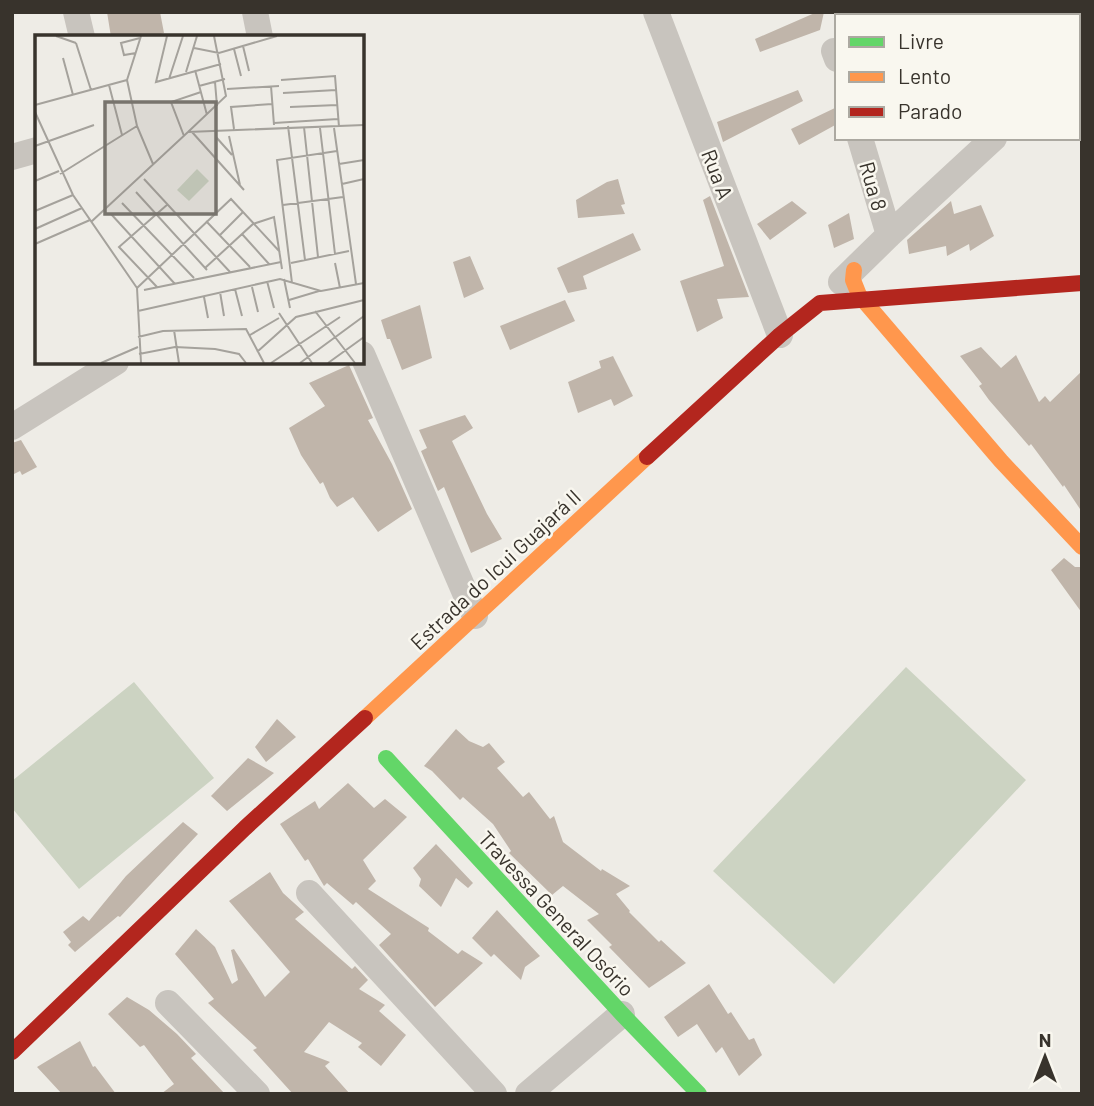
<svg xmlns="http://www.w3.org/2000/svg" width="1094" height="1106" viewBox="0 0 1094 1106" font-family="Barlow,sans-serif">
<rect width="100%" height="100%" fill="#eeece6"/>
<path fill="#ccd3c2" d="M906,667L1026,780L834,984L713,871Z
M134,682L214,778L79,889L12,808V781Z"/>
<path fill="#c0b5aa" d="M107,12H160L164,33L151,37H111Z
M817,12H824L820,30L760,52L755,39Z
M798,90L803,101L723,142L717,122Z
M837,107V124L799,145L791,129Z
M618,179L625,204L621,205L625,214L578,218L576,200L607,182Z
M710,196L749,297L717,299L723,318L697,332L680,281L724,266L703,200Z
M792,201L807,213L770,240L757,224Z
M951,201L954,214L981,205L994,236L970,251L969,244L947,256L946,246L909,254L907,240Z
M849,213L854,239L834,248L828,225Z
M633,233L641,250L583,276L587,289L568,293L557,268Z
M470,256L484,289L464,298L453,262Z
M565,300L575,321L510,350L500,326Z
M420,305L432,358L402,370L390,339H387L381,320Z
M981,347L1001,368L1016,355L1039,402L1045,396L1050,402L1082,371V512L1064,485L1063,487L1031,444L1029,446L989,400L979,386L982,384L960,356Z
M613,356L633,396L614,406L611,399L578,413L568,382L601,368L599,361Z
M349,365L373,418L368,420L392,464L412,509L378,532L353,497L337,507L330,498L323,482L320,484L301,455L289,428L325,406L309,383Z
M465,415L473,428L452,441L487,514L502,539L471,553L444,487L438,491L421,451L427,448L419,430Z
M21,440L37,467L22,475L20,471L12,475V443Z
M1064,558L1075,567H1082V613L1051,570Z
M277,719L296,737L266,762L255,747Z
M456,729L469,741L483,747L489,743L505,762L497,768L523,797L529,792L550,819L554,816L563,842L601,871L602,869L630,886L616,894L630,911L629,912L659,942L661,940L686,963L649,988L609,947L612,945L587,920L599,914L563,886L552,895L509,853L511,851L493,824L463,797L460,800L432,771L424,766Z
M248,758L274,773L227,811L211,796Z
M348,783L374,808L385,799L407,817L363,860L376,881L368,889L429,928L428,931L458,954L462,950L483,963L435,1007L379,945L391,934L356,902L353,905L327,883L324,886L308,859L305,861L280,824L315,801L319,809Z
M183,822L198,834L120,917L118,916L75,952L68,945L71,942L63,932L83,916L89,921L126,876Z
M436,844L473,883L468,888L456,878L441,907L419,886L421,879L413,868Z
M270,872L283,893L304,912L295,919L352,969L355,966L368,980L359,989L385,1005L379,1011L406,1035L381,1066L358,1047L362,1043L329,1022L304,1052L330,1062L325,1066L350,1094H293L253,1050L257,1048L208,1003L214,999L175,954L196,929L215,947L232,984L238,980L231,950L234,949L265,997L290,972L229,901Z
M497,910L540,956L525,967L521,980L494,954L491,957L472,938Z
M709,984L728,1014L731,1012L749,1040L754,1038L762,1055L739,1076L722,1047L716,1053L697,1024L678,1037L664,1017Z
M127,997L149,1010L177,1034L196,1054L191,1058L225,1094H161L174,1084L144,1045L140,1047L108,1014Z
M80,1041L93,1067L95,1066L116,1094H62L37,1067Z"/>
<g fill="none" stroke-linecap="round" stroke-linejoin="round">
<path stroke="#c8c4be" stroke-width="26" d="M76,12L82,37
M255,12L260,37
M656,12L780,335
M975,12L976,16
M834,51L837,59
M1078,63L1082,60
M860,138L889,235
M12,157L37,150
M841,282L889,235L994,138
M362,354L475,616
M12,427L116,362
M309,893L494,1094
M168,1003L257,1094
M528,1094L622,1014"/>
<path stroke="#63d668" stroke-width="16" d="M386,758L622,1014L699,1094"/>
<path stroke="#ff974d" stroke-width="16" d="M854,270L853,280L859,295L1001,461L1082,547
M365,718L647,457"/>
<path stroke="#b3261e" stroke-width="16" d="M647,457L780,335L820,303L1082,283
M12,1052L245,828L365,718"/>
</g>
<g text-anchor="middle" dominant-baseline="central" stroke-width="5" stroke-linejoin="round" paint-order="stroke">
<g font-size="21" fill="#38332c" stroke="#f9f7ef">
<text transform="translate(718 174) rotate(69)">Rua A</text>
<text transform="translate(874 186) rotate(74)">Rua 8</text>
<text transform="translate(495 569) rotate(-43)">Estrada do Icui Guajará II</text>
<text transform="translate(557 913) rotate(47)">Travessa General Osório</text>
</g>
</g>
<g transform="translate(35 35)">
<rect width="329" height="329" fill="#eeece6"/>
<path d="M162,134L174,146L154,166L142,155Z" fill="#ccd3c2"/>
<path fill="none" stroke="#a5a29c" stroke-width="2" d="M21,1L41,8M106,1L92,45L102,91L118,129M132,1L121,47L186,29M41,8L56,55M208,11L214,36M159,13L184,18L242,1M199,14L206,41M101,18L89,20L86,8L105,3M28,23L38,60M160,35L172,80M151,37L162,1M134,44L148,1M246,45L300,41L304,92M180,47L182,71M74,50L87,100M164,51L190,44M236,51L239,90M192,54L244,51M248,58L301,55M0,70L92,45M255,72L302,70M0,77L38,160L102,253L106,328M239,88L303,84M253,91L270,225M269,92L283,222M285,93L300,219M299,93L321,249M199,94L196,72L237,69M153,97L191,61L179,1M157,97L209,155M149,101L136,67L166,57M194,101L205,150M181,102L197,120M0,111L59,90M304,129L329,125M25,139L102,91M109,144L195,237M0,146L24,136M307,149L329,144M101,157L172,235M87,168L159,243M248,170L308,162M0,176L38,160M76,179L140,249M171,186L215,232M56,187L153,97L329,90M0,194L47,173M207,199L234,229M184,201L208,177M0,209L55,185M256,228L314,216M300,228L305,253M170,233L218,189L239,182L247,234M249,244L255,273M232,246L239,273M257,248L242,125L302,116M122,252L84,212L133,169M217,252L223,277M102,253L196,164L245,217M200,254L207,281M109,255L246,227M185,257L189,281M169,262L173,283M254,265L284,256M103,276L245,244L286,256L329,248M280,276L320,328M244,278L277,328M139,295L144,328M215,300L244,283M103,302L128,296L211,294L229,328M222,317L261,282L329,265M104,319L140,312L180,314L204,319L211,328M66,328L103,312M236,328L305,282M265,328L329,281M293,328L329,302"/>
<path fill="#78746d" fill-opacity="0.15" stroke="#78746d" stroke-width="3.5" d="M70,67H181V179H70Z"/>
<rect width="329" height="329" fill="none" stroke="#38332c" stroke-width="3.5"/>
</g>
<rect width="1094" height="1106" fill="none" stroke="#38332c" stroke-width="28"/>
<rect x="835" y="14" width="245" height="126" fill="#f9f7ef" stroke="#aca9a1" stroke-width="2"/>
<rect x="849" y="37" width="35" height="10" fill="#63d668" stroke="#aca9a1" stroke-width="2"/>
<text x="898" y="49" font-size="21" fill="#38332c">Livre</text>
<rect x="849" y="72" width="35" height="10" fill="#ff974d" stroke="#aca9a1" stroke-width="2"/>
<text x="898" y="84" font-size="21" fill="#38332c">Lento</text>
<rect x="849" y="107" width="35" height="10" fill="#b3261e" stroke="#aca9a1" stroke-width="2"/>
<text x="898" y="119" font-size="21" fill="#38332c">Parado</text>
<g transform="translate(1045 1057)" stroke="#f9f7ef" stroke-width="5" paint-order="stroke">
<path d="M0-5L12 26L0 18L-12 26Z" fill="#38332c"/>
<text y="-10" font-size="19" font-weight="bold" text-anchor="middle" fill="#38332c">N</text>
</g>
</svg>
